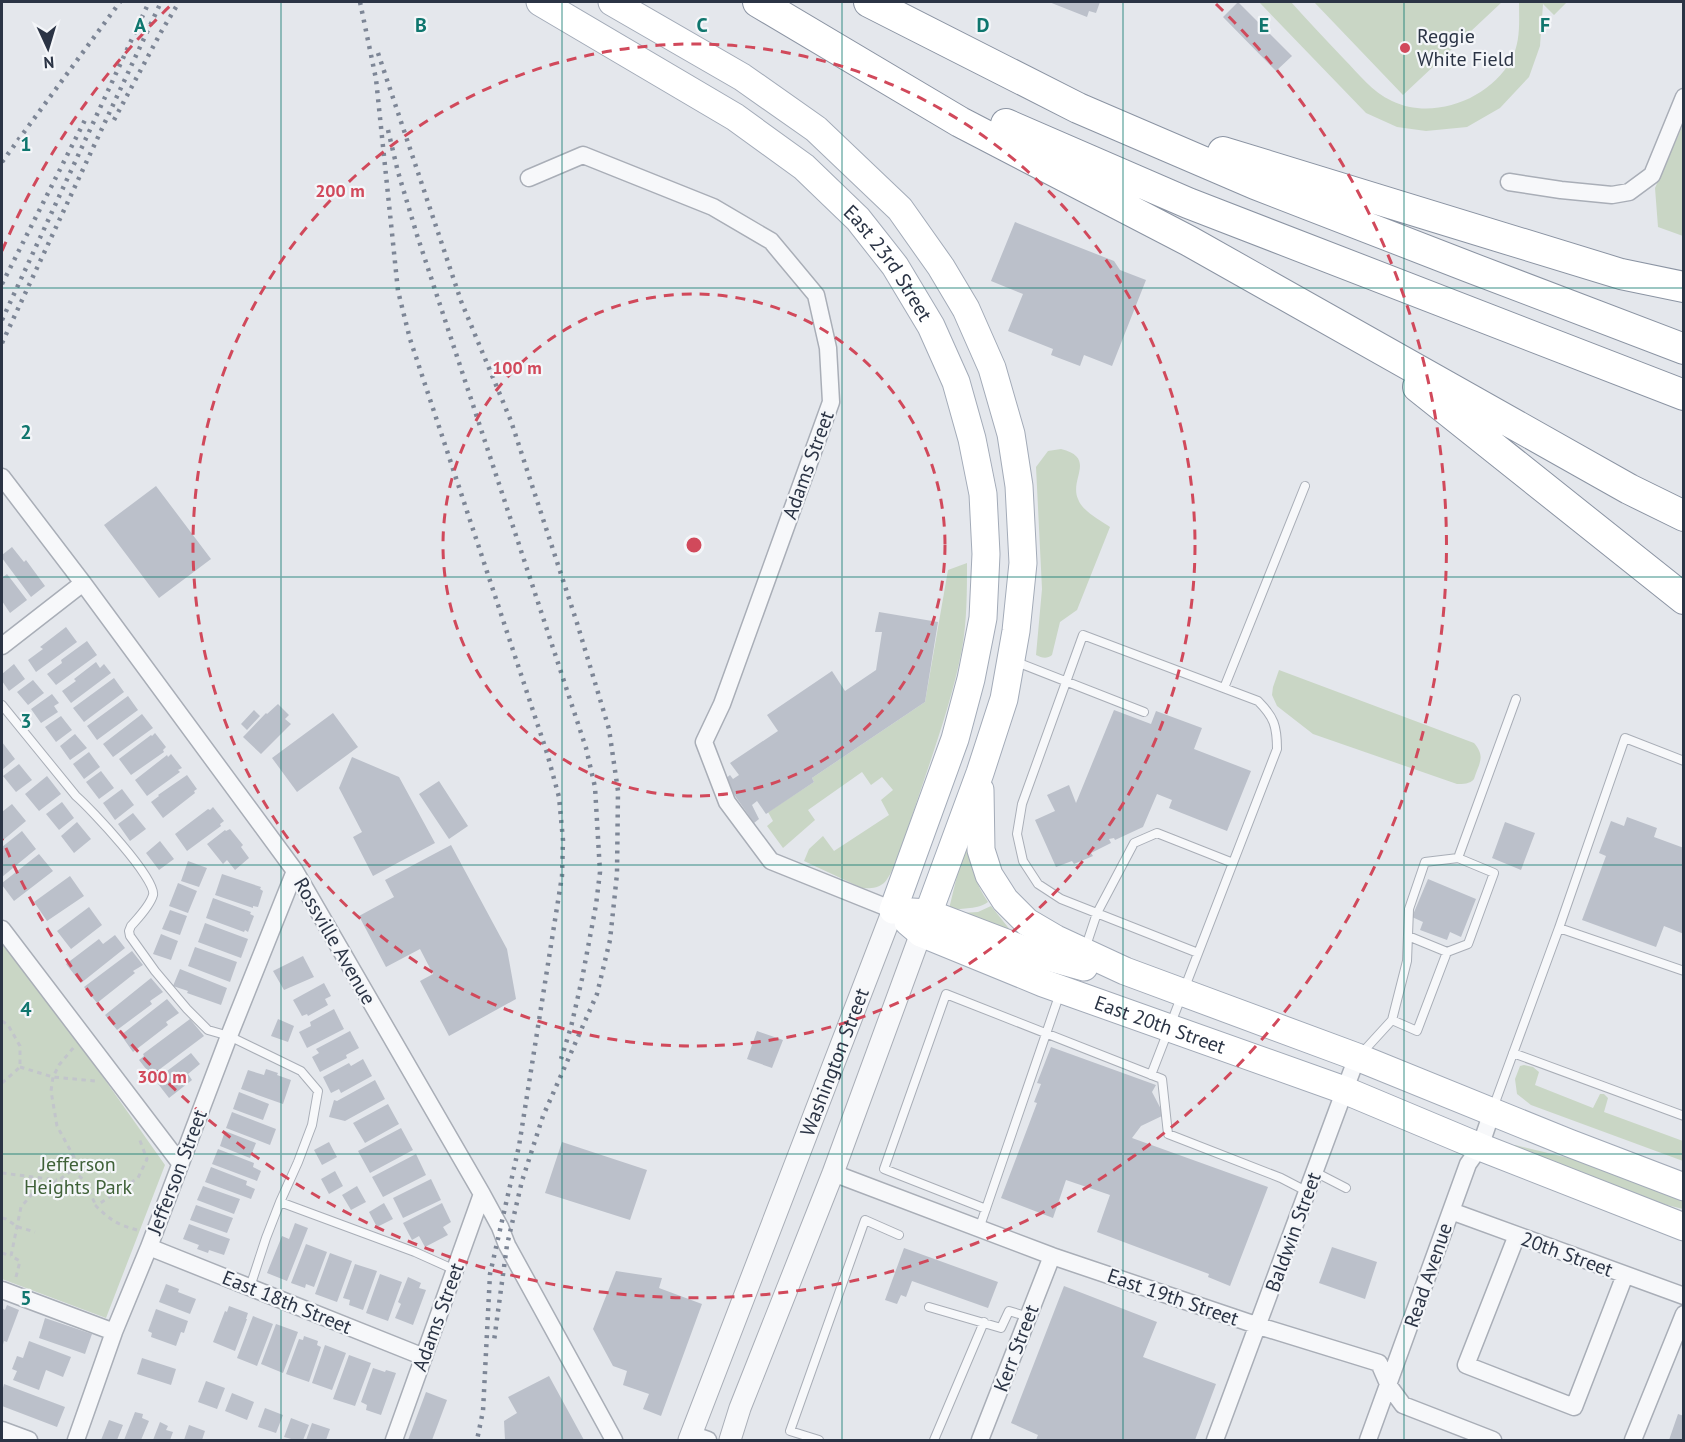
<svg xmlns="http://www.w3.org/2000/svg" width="1685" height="1442" viewBox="0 0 1685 1442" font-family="'PT Sans',sans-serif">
<rect width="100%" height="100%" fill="#e4e7ec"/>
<path fill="#c9d6c5" d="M1259,2H1291C1308,21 1326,40 1344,59C1359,74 1372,92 1392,101C1433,121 1490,99 1511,60C1521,42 1519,21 1519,2H1567L1554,15L1543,4L1540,46L1529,77L1500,108L1467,127L1426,131L1397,127L1366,113Z
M1314,2H1502L1403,95Z
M1683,125V236L1658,227L1655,188Z
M1061,449C1097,458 1069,479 1078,499C1082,511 1100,520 1110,527L1077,610L1060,622L1052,655C1047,659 1042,658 1036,655L1042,589L1036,467L1048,451Z
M967,563C967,592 967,621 962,649C951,706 930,761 912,816C907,830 894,874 884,883C878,888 869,889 862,888L804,861L809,849L823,836L834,851L889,815L881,800L893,790L882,777L871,785L862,772L808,810L815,820L783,848L767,826L773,821L768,812L814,782L812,778L925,702L948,570Z
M1279,670L1474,743C1486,757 1479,763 1474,779C1470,784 1463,784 1457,784L1313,734L1277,706L1272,695L1273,687Z
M967,845C971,866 976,885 988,902C974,912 961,905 948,913L964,847Z
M991,906L1015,936L962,913L978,912Z
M2,938L79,1043L165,1165L106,1318L2,1279Z
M1524,1065L1533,1067L1539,1072L1535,1085L1593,1108L1600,1094H1604L1608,1098L1604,1112L1683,1141V1161L1531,1105L1517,1094L1515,1079L1520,1066Z
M1515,1145L1573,1159L1683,1201V1209L1647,1200L1514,1146Z"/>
<path fill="#bbc0ca" d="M1049,2H1100L1096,13L1089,11L1087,17Z
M1238,2L1292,56L1276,71L1223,17Z
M1015,222L1114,261L1120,270L1146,280L1112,366L1084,355L1080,366L1051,355L1053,349L1008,331L1023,294L991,281Z
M156,486L211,559L159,598L104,525Z
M12,547L24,562L26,560L45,586L31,597L2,558V555Z
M7,574L27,600L10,613L2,601V578Z
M879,612L938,622L925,702L812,778L814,782L766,814L757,801L752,805L759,819L754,823L724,780L730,775L733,779L739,775L730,763L778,731L767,715L832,671L845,691L876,670L882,632H875Z
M66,627L77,642L36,672L28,660L43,649L40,647Z
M87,641L97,655L56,685L47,674L62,663L61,660Z
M96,662L100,668L104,664L111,673L71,703L62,691L76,681L74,679Z
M14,664L25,679L9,691L2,681V674Z
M114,678L124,692L84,722L73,708Z
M33,680L44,693L28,705L17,692Z
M52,694L59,703L54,706L58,712L41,723L31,709Z
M128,696L138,710L97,740L87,726Z
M278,704L289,715L285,719L291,724L261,754L243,737L266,713L267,714Z
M254,710L260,716L247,730L241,724Z
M1114,710L1151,724L1156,711L1202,728L1194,749L1251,771L1227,831L1169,808L1172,800L1157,794L1143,827L1115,840L1114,838L1109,839L1111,843L1091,853L1093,856L1074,864L1072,861L1056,867L1035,820L1055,811L1047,795L1069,785L1076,803Z
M333,713L358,747L297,792L272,758Z
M142,714L153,728L113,757L103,744Z
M61,716L72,730L56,742L45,727Z
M155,733L166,747L163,750L164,752L131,775L119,759L151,735L152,736Z
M75,734L87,748L70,760L60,746Z
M2,742L15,759L2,770Z
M89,752L100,767L84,779L73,764Z
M171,754L182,768L178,770L180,772L147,796L135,780L167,755L168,757Z
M352,757L399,777L435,843L373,876L353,837L362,832L339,788Z
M19,764L32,780L16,792L3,776Z
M101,771L114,788L99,799L86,782Z
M187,775L197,789L194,791L195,793L163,818L151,802L159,796L158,795Z
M47,776L61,794L39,811L25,794Z
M439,781L468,826L449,839L419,794Z
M122,789L134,805L115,820L103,803Z
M62,802L74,818L59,830L46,814Z
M12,804L26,821L2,841V812Z
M213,807L224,821L220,824L221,826L187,851L175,834L208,809L210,810Z
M133,813L146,829L130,841L118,824Z
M1627,817L1657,828L1654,837L1684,848V934L1664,926L1656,947L1582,920L1606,856L1599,853L1611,821L1624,826Z
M77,822L91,839L74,853L61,836Z
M1505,822L1535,833L1521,870L1492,858Z
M230,829L243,845L241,847L249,858L235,870L227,860L223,864L207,844L225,830L226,831Z
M22,831L36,849L2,877V847Z
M160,841L174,859L159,870L146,853Z
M451,845L507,949L516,999L449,1036L420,981L433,974L420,949L386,967L359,916L394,897L385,880Z
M39,854L53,871L14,901L2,885V883Z
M188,861L207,868L199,887L181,881Z
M222,874L261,887L260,889L263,891L258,907L253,906V908L215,895Z
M70,876L84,896L47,921L34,902Z
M1428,879L1476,899L1461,937L1450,932L1447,940L1420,930L1423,922L1412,917Z
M178,883L197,891L188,913L169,906Z
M213,898L251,912L250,914L254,916L248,932L245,930L244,932L206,918Z
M89,907L102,925L71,949L57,931Z
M170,910L187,916L180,935L162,929Z
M205,923L248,939L241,958L198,942Z
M161,934L178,941L171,960L153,954Z
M115,935L125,948L81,983L66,964L99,939L103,944Z
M195,947L237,962L230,982L188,966Z
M132,951L143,965L133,971L135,973L97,1003L84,987Z
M303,956L314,977L284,990L273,971Z
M180,969L227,988L221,1005L187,993L188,991L173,986Z
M151,978L163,992L150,1001L152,1004L117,1030L105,1015Z
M324,983L331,996L325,999L328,1005L308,1016L307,1014L302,1016L293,1000Z
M167,999L179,1013L166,1022L168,1025L133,1052L121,1035Z
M334,1009L344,1029L307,1048L299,1032L311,1026L310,1022Z
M190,1019L204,1036L156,1072L155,1070L150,1074L139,1060L144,1056L143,1054Z
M278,1019L294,1026L288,1042L271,1036Z
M350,1031L359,1048L346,1055L347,1058L320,1072L312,1057L319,1053L316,1049Z
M757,1031L783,1040L772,1068L747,1059Z
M1051,1047L1156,1085L1152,1092L1164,1115L1141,1126L1132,1138L1268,1187L1230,1286L1208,1277L1209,1274L1097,1232L1110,1195L1066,1180L1053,1218L1001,1198L1037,1103L1034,1102L1041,1084L1037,1083Z
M191,1053L200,1064L188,1074L192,1080L169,1098L155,1080Z
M363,1059L372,1076L341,1093L339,1089L331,1093L323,1077L349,1063L351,1066Z
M266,1069L278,1073L277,1075L291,1080L283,1104L241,1089L248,1070L264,1075Z
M375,1080L385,1099L345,1121L329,1117L334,1100L337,1101Z
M239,1092L269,1104L263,1120L233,1109Z
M388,1104L399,1124L365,1143L353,1123Z
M232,1112L276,1129L270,1145L226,1128Z
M401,1128L413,1150L370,1173L358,1151Z
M225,1131L256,1143L250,1158L220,1146Z
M329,1142L337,1157L322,1165L314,1150Z
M562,1142L647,1170L630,1220L545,1193Z
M218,1149L254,1163L253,1167L261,1171L257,1181L212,1164Z
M416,1154L426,1175L383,1197L372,1177Z
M211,1167L247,1181L246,1185L255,1189L251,1199L205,1182Z
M335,1171L343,1186L329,1194L321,1179Z
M431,1179L441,1200L403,1218L393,1198Z
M203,1186L240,1199L234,1214L197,1200Z
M357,1186L366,1202L351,1210L342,1195Z
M384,1203L393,1219L377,1227L369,1212Z
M442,1203L451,1222L443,1227L448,1235L425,1247L419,1236L412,1240L403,1223Z
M196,1205L233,1218L227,1233L190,1220Z
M295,1223L308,1228L287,1281L267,1273L282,1236L289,1239Z
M189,1224L230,1239L224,1255L209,1250L208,1253L197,1249L199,1245L183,1239Z
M306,1244L327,1252L314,1287L306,1284L305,1288L291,1283Z
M1332,1247L1377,1262L1365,1299L1319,1283Z
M904,1248L998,1282L988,1308L912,1281L906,1297L901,1295L897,1304L885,1300Z
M330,1253L352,1261L337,1302L315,1294Z
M355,1264L377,1271L363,1310L349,1305L350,1300L343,1298Z
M616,1271L662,1278L659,1288L702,1304L661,1416L643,1409L649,1394L623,1385L627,1371L613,1366L593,1329Z
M380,1274L402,1282L388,1321L366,1313Z
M408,1277L421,1283L419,1288L426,1290L413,1325L395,1318L401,1304L398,1302Z
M166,1284L179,1289L178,1292L196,1299L190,1314L159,1302Z
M1064,1286L1157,1322L1143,1357L1216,1384L1195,1440H1036L1038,1435L1011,1423Z
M7,1305L19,1310L7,1342L4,1341L2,1348V1308L5,1310Z
M229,1306L248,1313L246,1319H247L235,1351L213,1342L225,1311L227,1312Z
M156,1309L188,1321L184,1333L181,1332L176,1346L151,1337L152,1333L148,1331Z
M253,1316L273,1324L257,1366L237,1358Z
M45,1318L92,1334L85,1354L39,1338Z
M276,1324L298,1332L283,1373L261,1364Z
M304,1336L318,1341L317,1345L321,1347L309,1382L286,1374L299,1339L303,1340Z
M29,1341L71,1357L63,1377L46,1370L39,1390L13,1380L17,1371L12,1369L17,1356L23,1358Z
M325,1345L346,1353L332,1390L312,1383Z
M349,1355L371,1363L355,1406L333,1399Z
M142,1358L176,1369L171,1385L137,1374Z
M373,1368L385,1372L386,1370L396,1373L381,1415L366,1410L367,1405L361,1402Z
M549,1376L584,1440H505L504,1421L517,1413L508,1397Z
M206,1381L225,1388L217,1409L198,1402Z
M4,1384L65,1407L57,1427L2,1406V1392Z
M426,1392L447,1400L432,1440H408Z
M232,1393L254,1402L247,1420L225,1411Z
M265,1408L283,1415L276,1433L258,1427Z
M135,1412L143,1414L142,1418L149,1421L141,1440H124Z
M1678,1414L1684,1416V1440H1669Z
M291,1418L309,1425L303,1440H295L284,1437Z
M109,1420L123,1425L117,1440H101Z
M160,1422L168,1426L166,1430L173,1432L170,1440H153Z
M312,1423L330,1429L326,1440H306Z
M189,1425L205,1431L202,1440H184Z"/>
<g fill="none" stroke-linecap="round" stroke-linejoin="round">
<defs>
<path id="service" d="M1014,661L1144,712
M1224,688L1305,486
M2,705L76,796C90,808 157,879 153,895C150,906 138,918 131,926L129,931L130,936L155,971L187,1009L208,1030L229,1036L301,1071L318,1091L312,1125L298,1162L280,1202L415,1252L455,1270
M1559,928L1625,738L1684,761
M1408,936L1447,952
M1085,949L1097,913L1134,843L1157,833L1233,863
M1392,1020L1407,961L1409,909L1425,862L1458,858
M1513,1053L1684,1116
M1360,1055L1392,1020L1417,1031L1447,952L1468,944L1494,873L1458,858L1516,699
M1151,1075L1277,749C1277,726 1274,717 1258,701L1083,635L1022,804L1017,834L1023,861L1038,884L1061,899L1198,953
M1493,1108L1559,928L1684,971
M1315,1172L1346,1188
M986,1209L884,1169L946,994L1162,1079L1168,1134L1281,1178L1308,1192
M979,1229L1060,993
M250,1287L266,1238L280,1202
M929,1307L1001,1328L1009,1311L1029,1317
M819,1440L790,1431L865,1220L899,1235
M934,1440L984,1322"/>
<path id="minor" d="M529,178L583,155L713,207L771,241L816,295L828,348L831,402L722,704L704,742L727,802L771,861L893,910
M1509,182L1561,190L1612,195L1629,192L1652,175L1684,97
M2,477L83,583L295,871L482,1194L500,1227L507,1245L614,1440
M2,646L83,583
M2,929L180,1163
M833,1173L1052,1256L1259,1326L1379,1363L1389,1386L1403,1405L1493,1440
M1451,1211L1684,1296
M1517,1235L1466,1365L1574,1407L1625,1275
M149,1247L424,1357
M2,1290L114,1332
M2,1430L29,1440
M691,1434L708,1440
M76,1440L114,1332L149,1247L229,1036L295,871
M394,1440L482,1194
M980,1440L1052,1256
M1215,1440L1357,1057
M1368,1440L1468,1164L1480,1147L1492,1112
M1633,1440L1684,1314"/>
<g id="tertiary">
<path id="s1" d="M689,1440L893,910"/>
<path d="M730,1440L740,1408L833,1173L921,933"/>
</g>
<g id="primary">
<path id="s2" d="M540,2L735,117L804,167L858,219L895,266L931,326L956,382L972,439L983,494L986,554L983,618L971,679L955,739L893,910"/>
<path d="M612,2L742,77L816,129L900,209L941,267L966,309L992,368L1011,434L1019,486L1023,563L1016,631L1004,699L980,773L921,933"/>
<path d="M980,790L981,850L989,875L1005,900L1027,922L1056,939L1125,971L1357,1057L1569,1143L1684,1187"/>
<path d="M912,912L928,913L1027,951L1084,967"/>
<path id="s3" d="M908,922L921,933L1043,983L1344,1090L1480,1147L1684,1227"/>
</g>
<path id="motorway" d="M758,2L960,122L1189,241L1629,489L1684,516
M869,2L1078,108L1255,184L1469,267L1684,349
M1006,124L1188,203L1684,395
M1223,152L1621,274L1684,287
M1418,387L1684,599"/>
</defs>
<use href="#service" stroke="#a9aeb7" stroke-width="10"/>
<use href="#minor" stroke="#a9aeb7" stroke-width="19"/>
<use href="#tertiary" stroke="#a9aeb7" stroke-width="23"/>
<use href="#primary" stroke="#a3abb8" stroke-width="29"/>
<use href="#motorway" stroke="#8b94a3" stroke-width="32"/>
<path stroke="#c2c5cb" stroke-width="3" stroke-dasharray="4.5 4.5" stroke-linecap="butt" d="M2,1021L8,1025L20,1046V1067L2,1083
M20,1067L53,1077L95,1081
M72,1170L85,1181L96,1206
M2,1173L57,1180
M2,1218L6,1219L18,1227L35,1232
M137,1230C118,1225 110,1220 96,1206L138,1178L147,1159L139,1138
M2,1253L11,1256
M16,1277L20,1261L11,1256L21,1207L33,1193L59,1180L72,1170L74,1157L57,1126L51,1091L53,1077L59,1065L74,1047"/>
<use href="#service" stroke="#f7f8fa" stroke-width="8"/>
<use href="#minor" stroke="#f7f8fa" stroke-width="16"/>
<use href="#tertiary" stroke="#f7f8fa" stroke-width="21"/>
<use href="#primary" stroke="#fff" stroke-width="27"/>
<use href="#motorway" stroke="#fff" stroke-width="30"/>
<path stroke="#7d8696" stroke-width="4.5" stroke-dasharray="3 6" stroke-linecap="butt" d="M360,2L376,79L398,291L410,339L547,753L559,797L563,840L562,876L519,1146L490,1274L483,1411L477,1440
M378,53L461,301L511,421L577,623L609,729L618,791L617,874L610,940L597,994L543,1116L522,1181L507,1245L494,1341
M114,120L161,32L179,2
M388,130L398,172L417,235L586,748L595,787L600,872L596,905L582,979L571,1027L561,1059
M2,162L120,2
M2,284L87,116
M2,320L149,2
M2,343L161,2"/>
</g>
<path fill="none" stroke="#0f766e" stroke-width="1.5" stroke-opacity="0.55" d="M281,2V1440M562,2V1440M842,2V1440M1123,2V1440M1404,2V1440M2,288H1684M2,577H1684M2,865H1684M2,1154H1684"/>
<g fill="none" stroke="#d1495b" stroke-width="3" stroke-dasharray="10 8">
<circle cx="694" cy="545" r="251"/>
<circle cx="694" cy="545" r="501"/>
<path d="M2 251A752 752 0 0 1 172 4M1216 4A752 752 0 1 1 2 839"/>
</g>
<circle fill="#d1495b" stroke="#f4f6f9" stroke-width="2" cx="1405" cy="48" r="6"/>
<g text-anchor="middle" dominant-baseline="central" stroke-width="4.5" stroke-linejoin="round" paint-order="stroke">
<g font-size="20" fill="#2b3445" stroke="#f4f6f9" text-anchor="start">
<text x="1417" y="36">Reggie<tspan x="1417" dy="23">White Field</tspan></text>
</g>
<g font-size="20" fill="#2b3445" stroke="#f4f6f9">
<text stroke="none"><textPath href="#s2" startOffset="440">East 23rd Street</textPath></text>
<text transform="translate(808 465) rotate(-70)">Adams Street</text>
<text transform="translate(335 941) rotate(60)">Rossville Avenue</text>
<text stroke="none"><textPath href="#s3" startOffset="273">East 20th Street</textPath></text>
<text stroke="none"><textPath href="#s1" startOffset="405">Washington Street</textPath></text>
<text transform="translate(177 1172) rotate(-69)">Jefferson Street</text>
<text transform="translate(1293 1232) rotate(-70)">Baldwin Street</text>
<text transform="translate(1567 1254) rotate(20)">20th Street</text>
<text transform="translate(1428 1275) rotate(-71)">Read Avenue</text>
<text transform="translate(1173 1297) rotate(19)">East 19th Street</text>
<text transform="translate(287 1302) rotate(22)">East 18th Street</text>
<text transform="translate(438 1317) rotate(-70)">Adams Street</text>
<text transform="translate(1016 1348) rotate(-69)">Kerr Street</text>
</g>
<g font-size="20" fill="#3f6138" stroke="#f4f6f9">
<text x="78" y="1164">Jefferson<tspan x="78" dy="23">Heights Park</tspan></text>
</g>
</g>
<g font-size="20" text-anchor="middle" font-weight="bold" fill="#0f766e" stroke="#f4f6f9" stroke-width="4.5" stroke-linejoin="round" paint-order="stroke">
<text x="140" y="32">A</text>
<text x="421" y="32">B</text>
<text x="702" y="32">C</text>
<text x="983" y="32">D</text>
<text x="1264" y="32">E</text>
<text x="1545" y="32">F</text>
<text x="26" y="151">1</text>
<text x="26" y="439">2</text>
<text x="26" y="728">3</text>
<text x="26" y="1016">4</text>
<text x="26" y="1305">5</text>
</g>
<circle cx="694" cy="545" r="9" fill="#d1495b" stroke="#f4f6f9" stroke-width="3"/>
<g font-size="18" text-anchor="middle" font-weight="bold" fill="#d1495b" stroke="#f4f6f9" stroke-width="4.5" stroke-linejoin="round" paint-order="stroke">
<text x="340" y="197">200 m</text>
<text x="517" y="374">100 m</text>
<text x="162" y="1083">300 m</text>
</g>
<rect width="1685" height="1442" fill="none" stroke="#2b3445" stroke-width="6"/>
<g transform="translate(48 48) rotate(176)" stroke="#f4f6f9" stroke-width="4.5" paint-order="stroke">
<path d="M0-4.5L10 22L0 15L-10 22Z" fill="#2b3445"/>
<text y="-9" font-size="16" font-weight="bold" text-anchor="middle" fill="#2b3445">N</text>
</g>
</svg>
